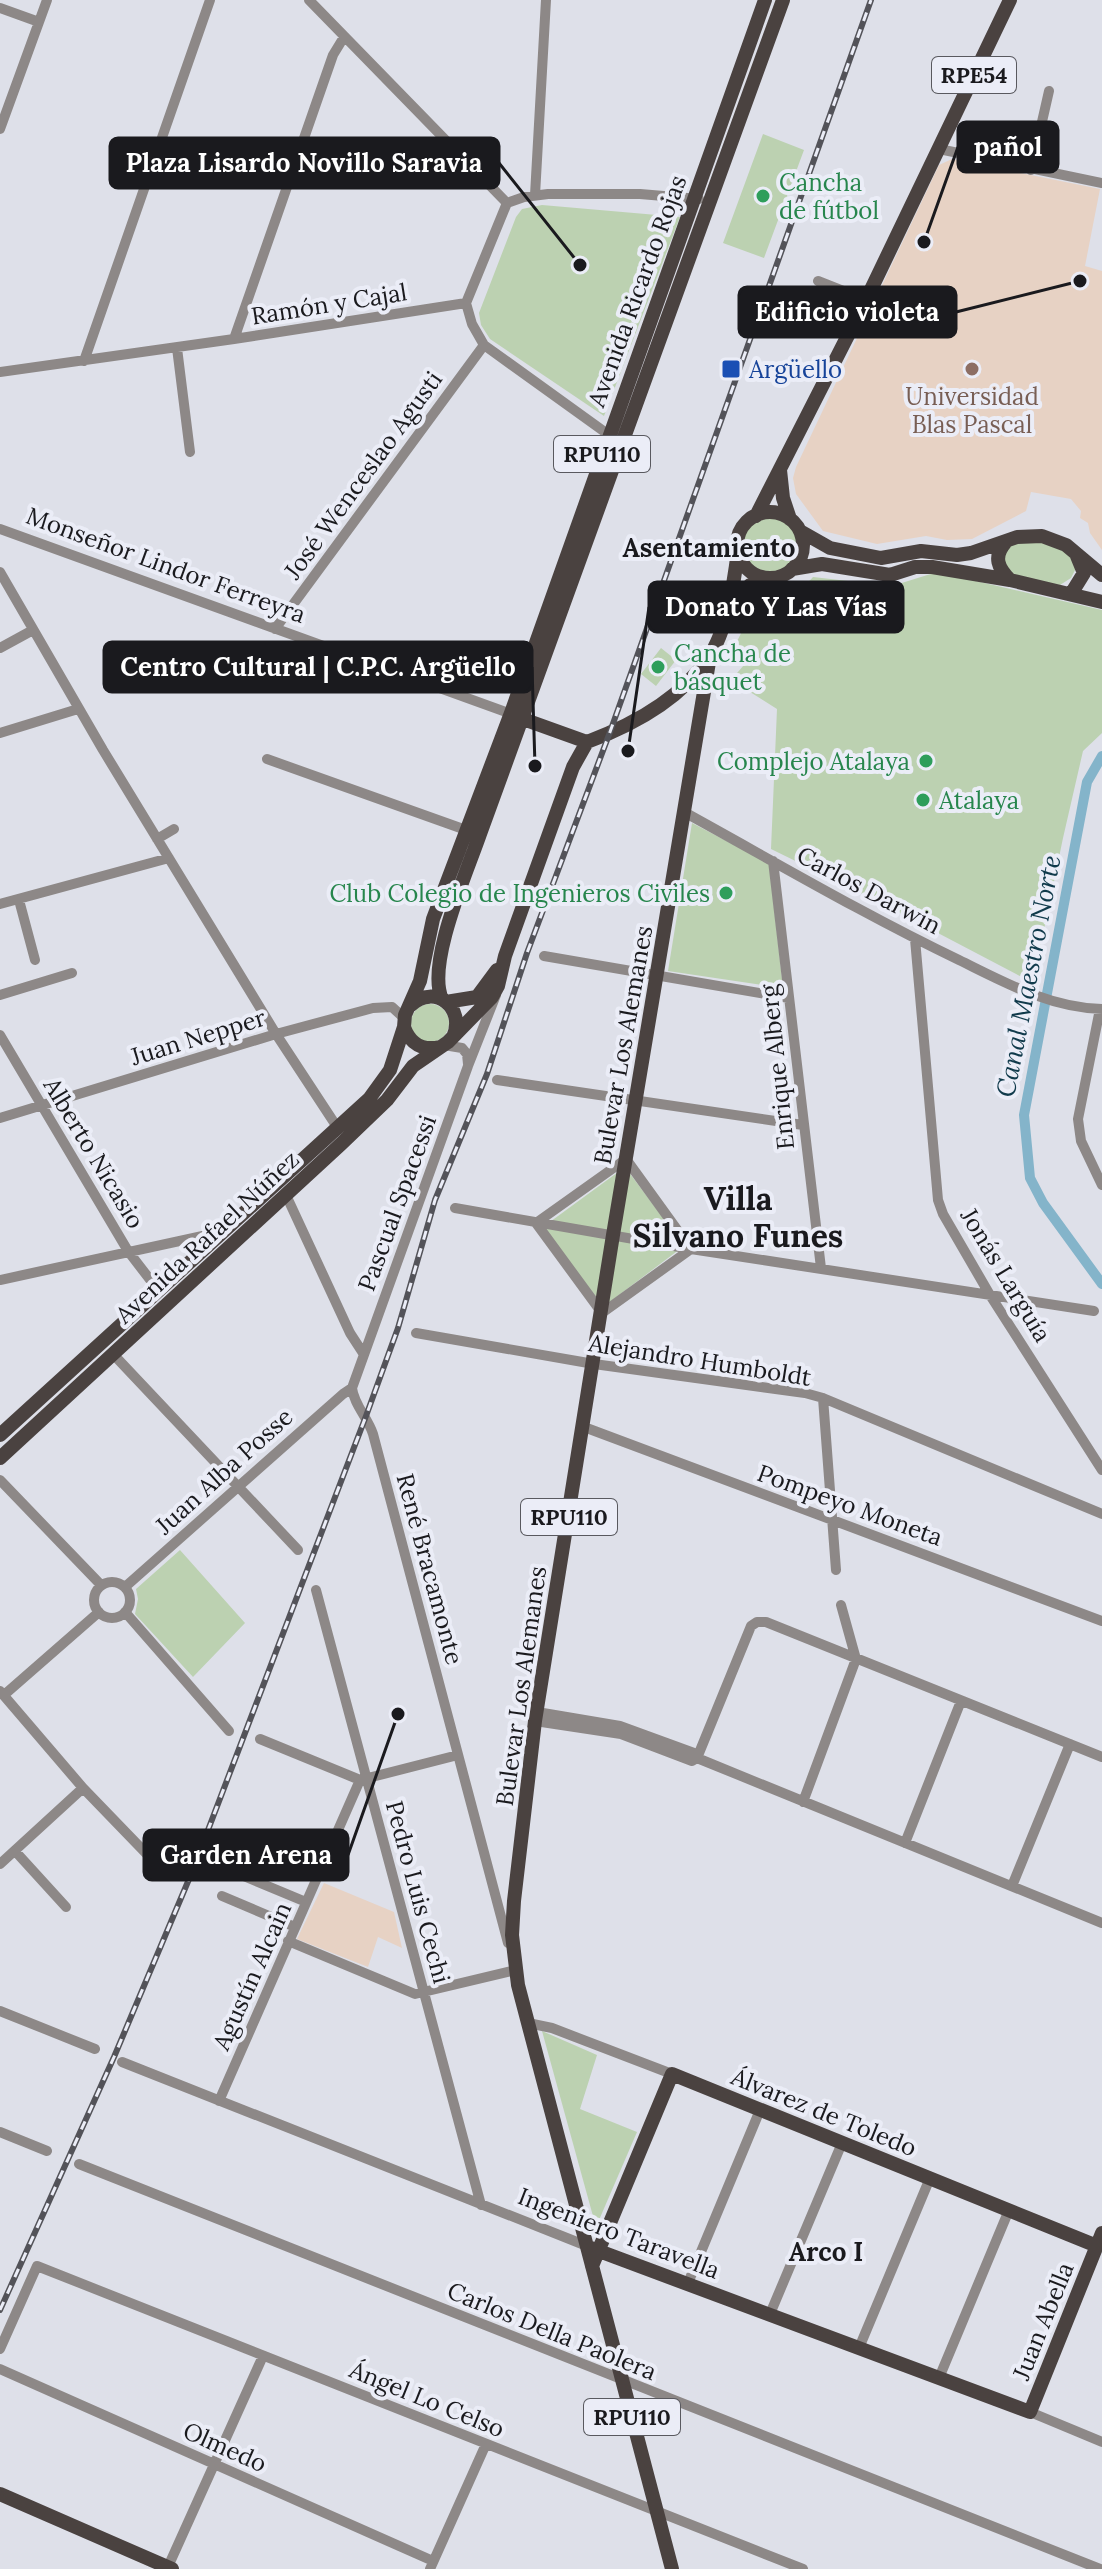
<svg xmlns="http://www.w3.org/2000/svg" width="1102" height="2569" viewBox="0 0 1102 2569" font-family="Lora,serif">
<rect width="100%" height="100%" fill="#dee0e9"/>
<path fill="#e7d2c4" d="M952,159L1100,189L1085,266L1102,271V550L1090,533L1088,523L1080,518L1081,511L1071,499L1031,492L1026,511L972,539L947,540L926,536L877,544L823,531L796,494L793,478L796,467L939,165Z
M324,1883L394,1912L402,1948L378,1937L368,1967L297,1939Z"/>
<path fill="#bcd1b1" d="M763,134L804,150L764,258L723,243Z
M542,205L680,217L604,416L490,339L481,325L479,313L516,217L522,209Z
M741 545a28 28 0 1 1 56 0a28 28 0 1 1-56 0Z
M1016,542L1050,543L1067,550L1076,568L1071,578L1060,585L1012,576L1002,563L1007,546Z
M937,572L1102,610V733L1083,751L1063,838L1033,983L875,900L771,849L777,709L731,680L744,665L728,659L761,594C780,594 800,593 813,577L892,586Z
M661,648L676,660L656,686L641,674Z
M692,823L769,863L783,988L668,971Z
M411 1023a19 19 0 1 1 38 0a19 19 0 1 1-38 0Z
M625,1167L684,1246L607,1304L599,1301L543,1227Z
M180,1550L245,1623L193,1677L135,1614L138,1599L136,1589Z
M542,2031L597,2055L580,2109L637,2132L596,2227Z"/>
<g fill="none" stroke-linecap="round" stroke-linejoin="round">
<path stroke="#84b4ca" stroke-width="10" d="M1102,756L1087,782L1024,1115L1030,1178L1043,1203L1102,1284"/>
<path stroke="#8d8887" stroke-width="10" d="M309,0L507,203
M0,8L39,22
M0,129L47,0
M939,149L1102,183
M1031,170L1049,91
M535,195L546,0
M507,203L524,197L548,194H640L699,199
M818,281L866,300
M466,303L472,324L484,345L609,435
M466,303L507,203
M234,339L333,55L344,37
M177,348L190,452
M84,361L210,0
M0,372L234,339L466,303
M0,529L517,716
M0,572L103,750L276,1034L337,1127
M275,629L484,345
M0,648L33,630
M0,733L78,709
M267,759L466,830
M684,812C775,862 865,915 959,960C1004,982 1050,1008 1102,1009
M157,839L174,829
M773,861L821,1268
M19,900L35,960
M0,904L169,858
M915,939L938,1200L943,1214L990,1295L1102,1470
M544,956L789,998
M0,995L72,973
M496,995L468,1066L352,1388C354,1405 368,1418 373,1434L508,1943
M1100,1009L1078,1119L1081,1141L1102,1185
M0,1035L128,1251L158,1290
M444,1045L462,1048L467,1054L468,1064
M497,1080L803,1125
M0,1118L276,1034L373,1008L392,1007L404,1018
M286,1195L350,1333L363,1353
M455,1208L691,1249L1094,1311
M536,1223L626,1159L691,1249
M536,1223L602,1313L691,1249
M0,1280L221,1232
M416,1333L594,1364L805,1393L823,1398L1102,1514
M113,1354L298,1550
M823,1398L836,1570
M584,1427L1102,1621
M0,1480L101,1585
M94 1600a18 18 0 1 1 36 0a18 18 0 1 1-36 0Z
M125,1587L343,1394L352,1388
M316,1590L481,2205
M125,1612L229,1731
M0,1691L83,1788L167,1875
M4,1695L99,1612
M537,1712L620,1726L694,1753L697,1758L1102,1923
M535,1721L621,1734L692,1761L697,1758
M260,1739L360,1780L458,1755
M697,1758L751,1626L757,1622H766L1102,1757
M803,1802L856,1659L841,1605
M905,1843L961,1701
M15,1851L66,1907
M0,1864L83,1788
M234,1872L306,1902
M1012,1886L1070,1744
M222,1896L295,1927
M288,1941L415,1994L516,1970L515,1966
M0,2011L95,2049
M528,2023L552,2028L672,2074
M122,2062L587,2246
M219,2101L360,1780
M0,2132L47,2151
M79,2164L1100,2569
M688,2283L760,2110
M770,2314L842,2143
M859,2348L930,2178
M0,2349L37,2266L803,2569
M0,2369L433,2561
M939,2378L1009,2210
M1030,2412L1102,2442
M167,2569L263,2356
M430,2569L486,2444"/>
<path stroke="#4a4240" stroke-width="14" d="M780,470L783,498L790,519
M737 545a33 33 0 1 1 66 0a33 33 0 1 1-66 0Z
M756,516L866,300L1010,0
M800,531L830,548L881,558L921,551L957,555L971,553L1017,537L1042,536L1066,545L1102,575
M1005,543C993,557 998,568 1010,580
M792,569L822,564L890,575L915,567H932L1010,580L1102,602
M1071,594L1084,573L1077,556
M731,603L750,585L765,578
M523,719L587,742
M587,742C633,725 680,700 708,658C727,632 734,582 738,551
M442,999C426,964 467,872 480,834L783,0
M446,1002L477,997L497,970
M411,1005C435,983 466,1008 453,1037
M404,1027C410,1044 423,1051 440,1047
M0,1435L369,1099L390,1070L404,1027L405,1015L420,981L433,919L511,713L765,0
M0,1458L341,1144L387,1100L413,1066L448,1042L492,997L498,986L505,956L573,767L587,742
M591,2248L1030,2412L1102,2233
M592,2266L672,2074L1097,2246
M0,2494L172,2569
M672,2569L518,1985L512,1935L514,1901L535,1721L613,1235L710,656"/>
<defs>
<path id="rail" d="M0,2310L114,2057L192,1872L366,1416L398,1328L435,1200L487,1074L527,953L610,732L871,0"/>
</defs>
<use href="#rail" stroke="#535359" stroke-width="6"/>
<use href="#rail" stroke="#ebedf7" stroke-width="3" stroke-dasharray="9" stroke-linecap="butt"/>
</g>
<g fill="#2e9e5b" stroke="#ebedf7" stroke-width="3">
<circle cx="763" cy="196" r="8"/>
<circle cx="658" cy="667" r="8"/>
<circle cx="926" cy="761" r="8"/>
<circle cx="923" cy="800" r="8"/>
<circle cx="726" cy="893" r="8"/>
</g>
<rect fill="#1a4fb4" stroke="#ebedf7" stroke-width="3" x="721" y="359" width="20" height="20" rx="4"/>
<circle fill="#8d6e63" stroke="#ebedf7" stroke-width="3" cx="972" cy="369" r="8"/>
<g text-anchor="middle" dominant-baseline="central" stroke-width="8" stroke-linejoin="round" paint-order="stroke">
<g fill="#ebedf7" stroke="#59595f" stroke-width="2">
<rect x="932" y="57" width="84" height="36" rx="6"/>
<rect x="554" y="436" width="96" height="36" rx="6"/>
<rect x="521" y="1499" width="96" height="36" rx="6"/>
<rect x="584" y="2399" width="96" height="36" rx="6"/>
</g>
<g font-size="22" font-weight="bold" fill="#1a1a1e">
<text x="974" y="75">RPE54</text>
<text x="602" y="454">RPU110</text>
<text x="569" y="1517">RPU110</text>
<text x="632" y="2417">RPU110</text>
</g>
<g font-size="24" fill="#27864d" stroke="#ebedf7" text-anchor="start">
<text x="779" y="182">Cancha<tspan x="779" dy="28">de fútbol</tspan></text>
<text x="674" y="653">Cancha de<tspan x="674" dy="28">básquet</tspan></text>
<text x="910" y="761" text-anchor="end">Complejo Atalaya</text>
<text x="939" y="800">Atalaya</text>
<text x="710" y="893" text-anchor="end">Club Colegio de Ingenieros Civiles</text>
</g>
<g font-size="24" fill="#1a1a1e" stroke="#ebedf7">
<text transform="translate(637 291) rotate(-70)">Avenida Ricardo Rojas</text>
<text transform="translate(329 304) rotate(-9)">Ramón y Cajal</text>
<text transform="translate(363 475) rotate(-54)">José Wenceslao Agusti</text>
<text transform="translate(166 565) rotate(20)">Monseñor Lindor Ferreyra</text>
<text transform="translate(869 890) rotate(28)">Carlos Darwin</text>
<text transform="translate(198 1037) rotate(-17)">Juan Nepper</text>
<text transform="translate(623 1045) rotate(-80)">Bulevar Los Alemanes</text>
<text transform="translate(777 1067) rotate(-96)">Enrique Alberg</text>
<text transform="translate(94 1153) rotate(59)">Alberto Nicasio</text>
<text transform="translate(397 1203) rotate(-70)">Pascual Spacessi</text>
<text transform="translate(207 1237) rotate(-43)">Avenida Rafael Núñez</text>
<text transform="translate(1006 1275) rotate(59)">Jonás Larguía</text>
<text transform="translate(700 1360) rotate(9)">Alejandro Humboldt</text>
<text transform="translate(224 1471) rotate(-42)">Juan Alba Posse</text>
<text transform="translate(850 1505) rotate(20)">Pompeyo Moneta</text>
<text transform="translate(430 1569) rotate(75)">René Bracamonte</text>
<text transform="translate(521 1686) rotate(-82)">Bulevar Los Alemanes</text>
<text transform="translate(418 1892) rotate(75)">Pedro Luis Cechi</text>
<text transform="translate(252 1976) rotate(-66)">Agustín Alcain</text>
<text transform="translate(824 2112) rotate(22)">Álvarez de Toledo</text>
<text transform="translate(619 2233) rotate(21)">Ingeniero Taravella</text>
<text transform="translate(1043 2321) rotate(-68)">Juan Abella</text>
<text transform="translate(552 2331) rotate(22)">Carlos Della Paolera</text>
<text transform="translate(427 2399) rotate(22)">Ángel Lo Celso</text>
<text transform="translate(225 2447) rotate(24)">Olmedo</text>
</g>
<g font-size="24" fill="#164399" stroke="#ebedf7" text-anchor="start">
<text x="749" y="369">Argüello</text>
</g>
<g font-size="24" fill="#785e54" stroke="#ebedf7">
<text x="972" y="396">Universidad<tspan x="972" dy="28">Blas Pascal</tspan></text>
</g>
<g font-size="26" font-weight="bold" fill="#1a1a1e" stroke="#ebedf7">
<text x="709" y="547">Asentamiento</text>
<text x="826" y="2251">Arco I</text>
</g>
<g font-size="26" font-style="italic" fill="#103a4b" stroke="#ebedf7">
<text transform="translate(1028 976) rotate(-79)">Canal Maestro Norte</text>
</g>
<g font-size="32" font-weight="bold" fill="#1a1a1e" stroke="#ebedf7">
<text x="738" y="1198">Villa<tspan x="738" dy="37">Silvano Funes</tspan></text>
</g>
</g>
<path fill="none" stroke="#1a1a1e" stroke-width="3" d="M924 242L958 147M580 265L499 163M1080 281L956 312M628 751L649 607M535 766L532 667M398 1714L348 1855"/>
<g fill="#1a1a1e" stroke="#ebedf7" stroke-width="3">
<circle cx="924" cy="242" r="8"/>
<circle cx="580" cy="265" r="8"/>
<circle cx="1080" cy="281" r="8"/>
<circle cx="628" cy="751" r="8"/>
<circle cx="535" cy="766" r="8"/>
<circle cx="398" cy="1714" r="8"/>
</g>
<g fill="#1a1a1e" stroke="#1a1a1e" stroke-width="3">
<rect x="958" y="122" width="100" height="50" rx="8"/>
<rect x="110" y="138" width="389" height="50" rx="8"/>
<rect x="739" y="287" width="217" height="50" rx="8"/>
<rect x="649" y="582" width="254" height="50" rx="8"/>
<rect x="104" y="642" width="428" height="50" rx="8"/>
<rect x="144" y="1830" width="204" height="50" rx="8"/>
</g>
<g font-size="26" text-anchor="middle" font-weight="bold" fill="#fff">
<text x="1008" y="156">pañol</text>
<text x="304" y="172">Plaza Lisardo Novillo Saravia</text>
<text x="847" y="321">Edificio violeta</text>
<text x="776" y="616">Donato Y Las Vías</text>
<text x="318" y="676">Centro Cultural | C.P.C. Argüello</text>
<text x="246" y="1864">Garden Arena</text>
</g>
</svg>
